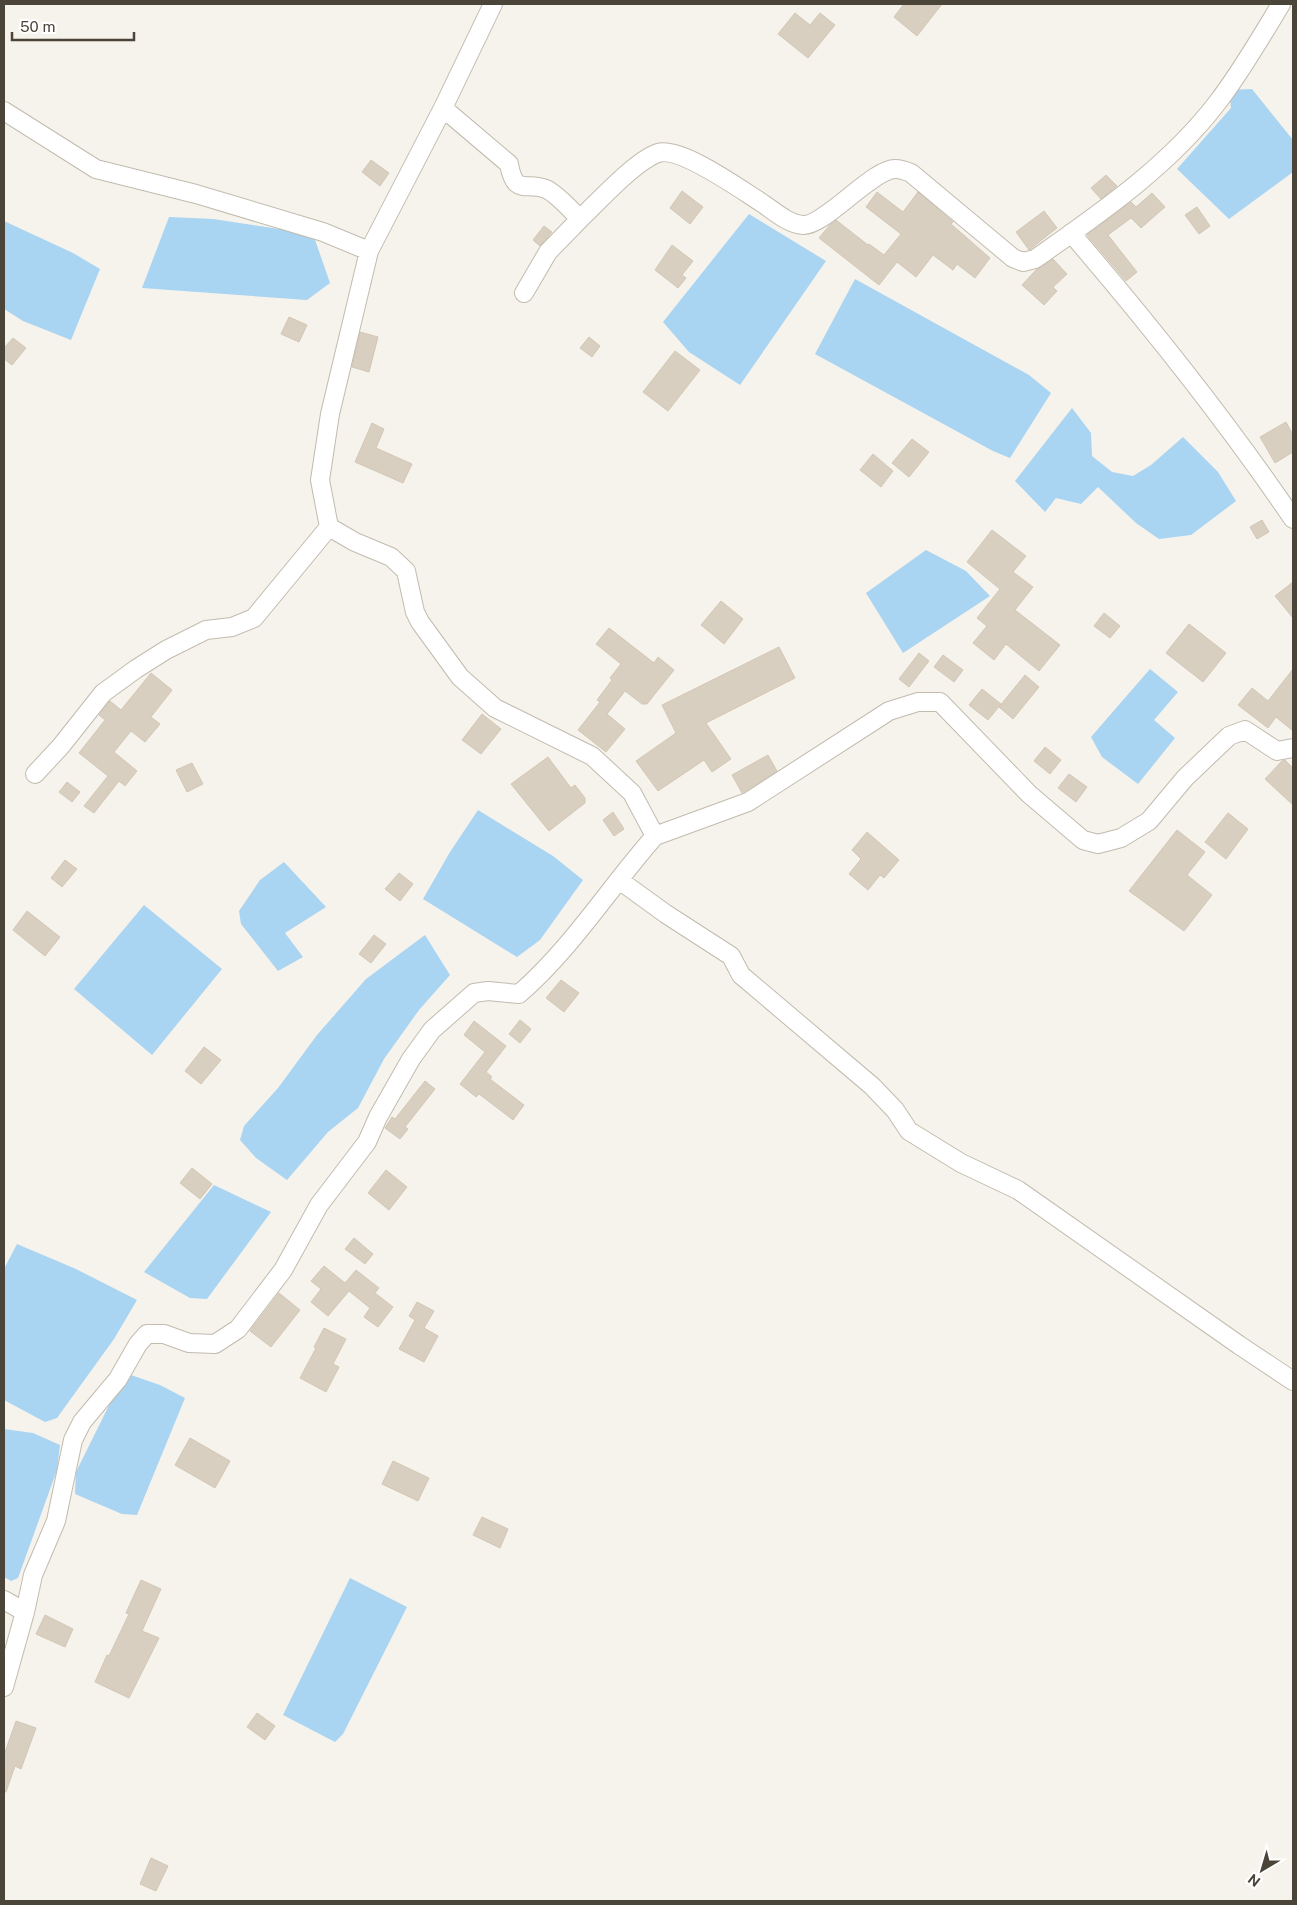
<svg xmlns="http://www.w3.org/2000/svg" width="1297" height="1905" viewBox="0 0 1297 1905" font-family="'Public Sans',sans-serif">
<rect width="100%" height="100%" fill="#f6f3ec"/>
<path fill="#a9d4f2" d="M1252,89L1293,140V172L1229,219L1177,169L1231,108L1229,90Z
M749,214L826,261L740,385L689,352L663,322Z
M169,217L213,219L313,234L330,283L307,300L142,288Z
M4,221L73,253L100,269L71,340L23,321L4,309Z
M855,279L1029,375L1051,393L1010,458L993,451L815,354Z
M1072,408L1091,433L1092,456L1112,472L1133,476L1151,465L1183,437L1218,472L1236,501L1191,535L1159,539L1136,523L1098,487L1081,504L1056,498L1045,512L1015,481Z
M926,550L966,571L990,596L903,653L866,593Z
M1150,669L1178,692L1154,720L1175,738L1138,784L1102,757L1091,737Z
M478,810L553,856L583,880L540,940L517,957L423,899L450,852Z
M284,862L326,907L285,933L303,957L278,971L241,924L239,911L260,880Z
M144,905L222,969L152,1055L74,989Z
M425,935L450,975L419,1010L384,1059L358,1108L328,1132L287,1180L256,1158L240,1140L244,1126L278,1088L317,1035L366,979Z
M214,1185L271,1212L207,1299L190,1298L144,1272Z
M17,1244L76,1269L137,1300L114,1339L57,1418L45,1422L4,1400V1269Z
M125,1373L160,1385L185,1398L137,1515L122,1514L75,1494L76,1472Z
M4,1429L33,1433L60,1445L57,1470L18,1578L11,1581L4,1577Z
M350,1578L407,1607L343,1734L335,1742L283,1715Z"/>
<path fill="#d8cfc1" stroke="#d3c7b4" d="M904,4H942L917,36L894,17Z
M795,13L810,25L820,13L835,25L808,58L778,34Z
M371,160L389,173L380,186L362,172Z
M1106,175L1117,186L1101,199L1091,188Z
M682,191L703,207L690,224L670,208Z
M877,192L903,212L918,192L953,222L951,224L990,258L975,278L957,264L953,270L933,255L916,277L897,262L879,285L819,238L829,226L836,220L868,245L869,244L884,255L901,234L866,207Z
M1152,193L1165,207L1141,228L1131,218L1108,235L1137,272L1126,281L1087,235L1131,202L1136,207Z
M1197,207L1210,226L1199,234L1185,215Z
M1044,211L1057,228L1029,250L1016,232Z
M544,226L552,232L540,246L533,240Z
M672,245L693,261L682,275L686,278L678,288L655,270Z
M1053,259L1067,274L1053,287L1057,291L1044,305L1022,285L1036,270Z
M289,317L307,325L299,342L281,334Z
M360,332L378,337L369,372L352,367Z
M589,337L600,346L592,357L580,348Z
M13,338L26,348L12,365L4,359V348Z
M675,351L700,370L668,411L643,392Z
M1286,422L1293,435V452L1275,463L1260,437Z
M372,423L384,429L376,448L412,464L403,483L355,462Z
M912,439L929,452L909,477L892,463Z
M873,454L893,471L881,487L860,470Z
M1262,520L1269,532L1257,539L1250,527Z
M992,530L1026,556L1013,572L1033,587L1015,610L1060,645L1039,671L1006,644L994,660L973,643L987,626L977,618L1000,589L967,562Z
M1293,582V618L1275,596Z
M721,601L743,619L724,644L701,625Z
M1104,613L1120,626L1110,638L1094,626Z
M1189,624L1226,653L1203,682L1166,653Z
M609,628L654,663L658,657L674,670L647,704H642L625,691L607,714L625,729L606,752L578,730L600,702L597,700L612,680L610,678L621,664L596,644Z
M779,647L795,678L706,723L731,759L712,772L704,760L658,791L636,761L676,733L662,705Z
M919,653L929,661L909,687L899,679Z
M943,655L963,670L954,682L934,667Z
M1293,669V731L1276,717L1268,728L1238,705L1252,688L1268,701Z
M151,673L172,690L151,717L160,724L145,742L131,731L114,752L137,771L125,786L119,781L94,813L84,806L108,776L79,753L105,720L99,715L110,701L121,710Z
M1025,675L1039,687L1013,719L999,707Z
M982,689L1001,704L988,720L969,705Z
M482,714L501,729L481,754L462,740Z
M1045,747L1061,760L1050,774L1034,761Z
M768,755L777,771L742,793L732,775Z
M548,757L571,788L575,785L585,798V803L549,831L511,784Z
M1285,760L1293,768V805L1265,779L1282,761Z
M192,763L203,784L187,792L176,770Z
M1069,774L1087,787L1076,802L1058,788Z
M67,782L80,792L72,802L59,792Z
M613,812L624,829L614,836L603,820Z
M1228,813L1248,829L1226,859L1205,842Z
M1177,830L1205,852L1187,875L1212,895L1184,931L1129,891Z
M867,832L899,860L884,878L880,875L868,890L849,874L861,859L852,850Z
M65,860L77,869L62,887L51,878Z
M399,873L413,884L400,901L385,889Z
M27,911L60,937L45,956L13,930Z
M374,935L386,944L371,963L359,954Z
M561,980L579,993L564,1012L546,998Z
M520,1020L531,1029L520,1043L509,1034Z
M474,1021L506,1046L486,1072L492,1077L490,1079L524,1105L513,1120L479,1094L476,1097L460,1084L485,1052L464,1035Z
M204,1047L221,1060L201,1084L185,1071Z
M425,1081L435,1089L405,1127L408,1129L400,1139L385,1128L392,1117L395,1119Z
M192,1168L212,1184L200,1199L180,1183Z
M386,1170L407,1187L389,1210L368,1193Z
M354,1238L373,1254L365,1264L345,1249Z
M324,1266L345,1283L356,1270L379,1288L375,1293L393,1307L378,1327L364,1317L370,1308L349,1291L328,1316L311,1302L321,1289L311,1281Z
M279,1293L300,1310L271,1347L250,1331Z
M417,1302L434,1311L424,1328L438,1336L424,1362L399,1349L415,1320L409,1316Z
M324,1328L346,1339L333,1364L339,1367L326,1392L300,1378L316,1348L314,1347Z
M190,1438L230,1461L215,1488L175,1465Z
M393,1461L429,1478L418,1501L382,1484Z
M482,1517L508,1529L500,1548L473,1535Z
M141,1580L161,1589L142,1631L159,1638L129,1698L95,1682L107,1655L109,1656L129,1614L126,1613Z
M45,1615L73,1629L65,1647L36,1634Z
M257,1713L275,1726L265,1740L247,1727Z
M16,1721L36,1728L21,1769L15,1766L6,1792H4V1755Z
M151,1858L168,1866L156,1891L140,1884Z"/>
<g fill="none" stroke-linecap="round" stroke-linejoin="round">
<defs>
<path id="minor" d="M443,108L509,164C515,197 526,181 546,189C556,193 572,211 580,219C599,201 635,161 658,153C680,146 740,189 759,201C772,209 787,224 803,225C825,226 874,167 896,169C901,169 906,171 911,173L1013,258L1023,262L1035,259C1100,213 1168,167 1217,103C1241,72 1261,37 1281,4
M4,111L96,169L196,194L323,232L369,251
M1071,233C1150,325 1225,419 1293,519
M524,293L548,252L580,219
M35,774L61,746L103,693L136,669L166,650L206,630L232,627L254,618L329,527
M655,836L748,802L889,711L918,702H940L1029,794L1083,840L1098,844L1121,838L1149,821L1185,778L1229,736L1245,730L1277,751L1293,748
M619,880L666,914L731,956L741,975L872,1086L895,1110L909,1131L961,1163L1018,1190L1239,1345L1293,1381
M4,1600L25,1612
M4,1687L25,1612L33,1575L56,1521L73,1440L82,1422L118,1379L138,1344L147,1334H164L189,1343L215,1344L238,1329L283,1270L319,1205L367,1142L378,1117L411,1059L432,1030L474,993L488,991L519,994C572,948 609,888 655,836L632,793L592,756L495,708L460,677L420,622L415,612L406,571L391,557L355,542L329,527L320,480L330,414L369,251L443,108L493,4"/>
</defs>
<use href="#minor" stroke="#c2bbae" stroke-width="20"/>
<use href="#minor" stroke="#fff" stroke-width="18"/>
</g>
<rect width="1297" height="1905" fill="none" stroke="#4b4439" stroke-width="10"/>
<g transform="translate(1262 1870) rotate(218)" stroke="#ffffff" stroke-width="4" paint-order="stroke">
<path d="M0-4L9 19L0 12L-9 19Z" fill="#4b4439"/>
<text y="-8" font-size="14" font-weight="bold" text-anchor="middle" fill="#4b4439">N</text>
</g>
<path d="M12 32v8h122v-8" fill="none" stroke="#4b4439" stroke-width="2.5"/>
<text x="20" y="32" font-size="15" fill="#4b4439" stroke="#ffffff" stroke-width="4" paint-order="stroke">50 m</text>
</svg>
